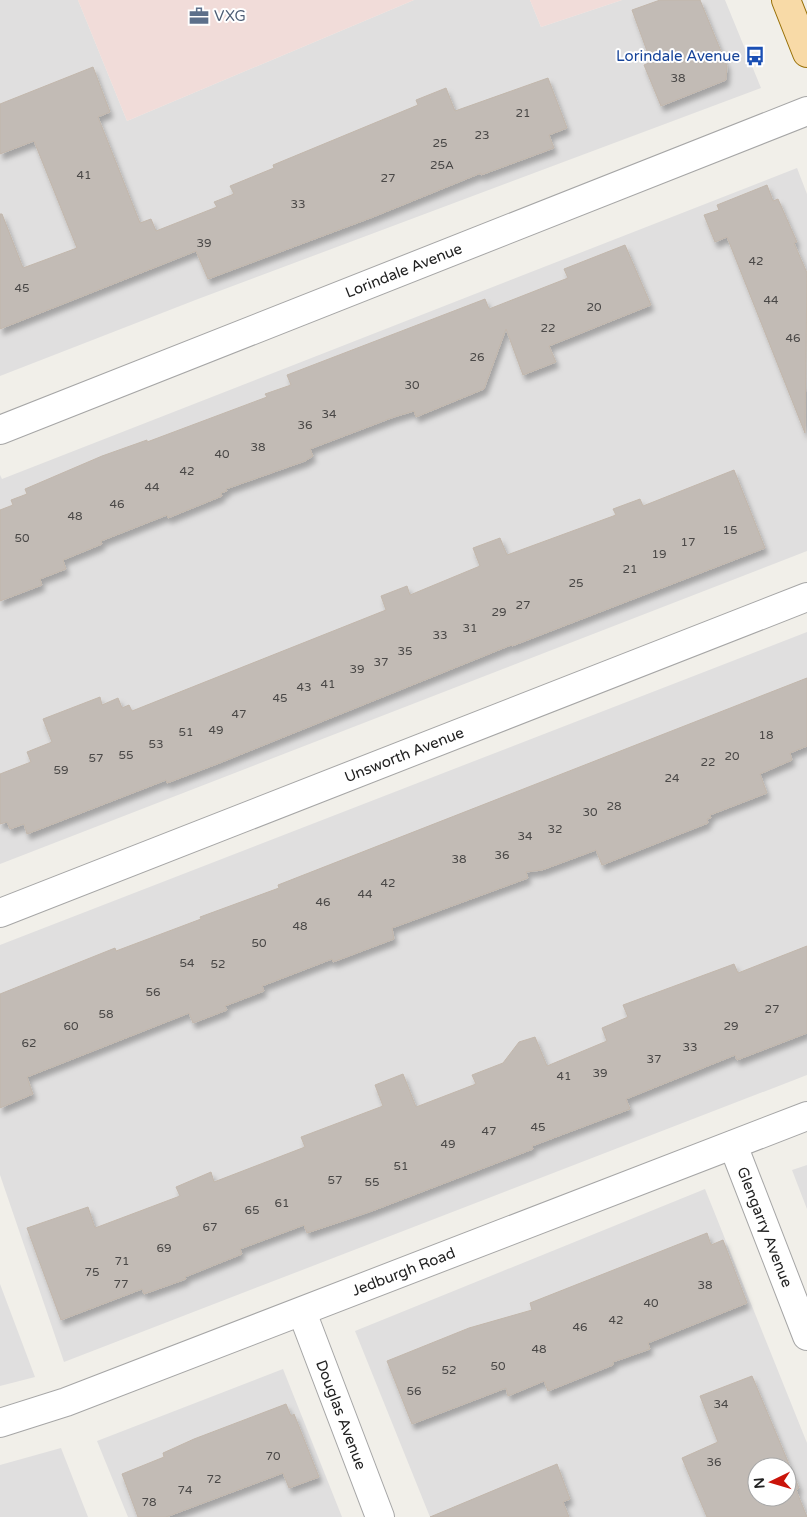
<svg xmlns="http://www.w3.org/2000/svg" width="807" height="1517" viewBox="0 0 807 1517" font-family="'Varela Round',sans-serif">
<defs>
<filter id="shadow"><feDropShadow dx="3" dy="5.5" stdDeviation="2.5" flood-color="#0004"/></filter>
</defs>
<rect width="100%" height="100%" fill="#f1efe9"/>
<path fill="#e0dfdf" fill-rule="evenodd" d="M0,0H78L127,121L414,0H530L541,27L622,0H725L761,88L198,299L0,376Z
M797,168L807,194V551L0,864V475L2,479Z
M807,632V1075L64,1362L0,1175V945Z
M807,1165V1209L792,1170Z
M705,1189L807,1443V1517H430L355,1331ZM757,1467H787V1497H757Z
M0,1284L35,1377L0,1386Z
M283,1369L342,1517H128L97,1441Z
M61,1448L88,1517H0V1465Z"/>
<path fill="#f1dcd9" d="M78,0H414L127,121Z
M530,0H622L541,27Z"/>
<path fill="#c2bbb5" stroke="#c2b7ac" fill-rule="evenodd" filter="url(#shadow)" d="M660,0H700L727,66L726,80L661,106L644,65L651,62L632,10Z
M93,67L110,112L98,117L140,223L151,219L156,231L217,207L214,202L234,194L230,186L274,168L273,165L418,105L416,100L446,88L455,111L548,78L567,128L549,135L554,148L481,175V173L373,217L208,279L196,251L0,329V214H2L23,268L77,248L34,141L0,154V104Z
M767,185L773,201L778,199L797,242L794,243L807,273L805,433L727,237L715,242L704,215L719,210L717,205Z
M625,245L651,305L549,346L556,362L523,375L506,329L484,389L416,417L414,411L394,417L310,449L313,456L305,461L226,489L227,491L221,493L222,496L168,518L167,515L101,541L102,544L63,560L66,569L40,579L42,585L0,601V510L13,505L11,500L27,494L25,489L102,456L147,440V442L267,397L265,394L291,385L287,375L485,299L489,309L568,278L564,269Z
M734,470L765,548L512,646L511,645L217,764L167,783L166,780L27,834L24,824L10,829L7,822L0,824V774L31,762L27,752L52,742L43,719L100,697L102,705L118,698L122,708L129,705L132,711L386,610L381,596L407,586L410,595L480,566L473,548L500,538L507,555L616,515L613,509L640,499L643,506Z
M807,678V746L790,753L792,760L760,774L767,793L710,815L711,818L707,819L708,823L602,865L596,850L542,870L526,872L528,878L392,928L394,939L333,962L332,959L262,986L264,991L225,1006L227,1010L193,1023L189,1013L27,1077L33,1094L0,1108V994L115,948L116,951L201,919L200,917L279,888L278,885Z
M807,946V1033L737,1060L735,1055L626,1099L630,1109L532,1146L533,1149L372,1211L307,1233L304,1225L240,1249L242,1254L185,1277L186,1279L144,1294L142,1289L61,1320L27,1228L88,1207L95,1228L180,1196L176,1187L211,1172L214,1182L305,1147L301,1137L383,1106L375,1085L403,1074L416,1107L476,1084L472,1075L503,1063L519,1042L535,1037L547,1066L607,1041L602,1028L628,1017L623,1005L734,964L738,973Z
M707,1233L711,1245L723,1240L747,1303L648,1343L650,1349L613,1362V1365L548,1391L544,1381L508,1396L506,1388L412,1424L387,1361L469,1328L532,1310L530,1303Z
M752,1376L799,1488L796,1490L807,1517H707L682,1458L718,1442L700,1396ZM757,1467H787V1497H757Z
M286,1404L291,1416L294,1414L319,1477L289,1488L283,1473L166,1517H138L122,1474L164,1457L163,1453L194,1439Z
M557,1464L570,1499L563,1502L569,1517H430Z"/>
<g fill="none" stroke-linecap="round" stroke-linejoin="round">
<defs>
<g id="minor">
<path id="s1" d="M0,430L807,111"/>
<path id="s2" d="M0,913L807,597"/>
<path id="s3" d="M733,1145L807,1336"/>
<path id="s4" d="M302,1312L380,1517"/>
<path id="s5" d="M0,1423L66,1402L807,1116"/>
</g>
<path id="major" d="M786,0L807,53"/>
</defs>
<use href="#minor" stroke="#a6a6a6" stroke-width="30"/>
<use href="#major" stroke="#987007" stroke-width="30"/>
<use href="#minor" stroke="#fff" stroke-width="28"/>
<use href="#major" stroke="#f8daa7" stroke-width="28"/>
</g>
<defs>
<symbol id="office-bare" viewBox="-9 -9 18 18"><path d="M-6-3h4V-5.5h4V-3h4V5H-6ZM-1-4.5V-3h2v-1.5ZM-6 0V1H6V0Z" fill="#5c6f8a" stroke="#fff" stroke-width="2.5" paint-order="stroke"/></symbol>
<symbol id="bus-bare" viewBox="-9 -9 18 18"><path d="M-5-6H5V4H4V6H2V4H-2V6H-4V4H-5ZM-3.5-4V0h7V-4ZM-3.5 1.2v1.5H-2V1.2ZM2 1.2v1.5H3.5V1.2Z" fill="#1a4fb4" stroke="#fff" stroke-width="2.5" paint-order="stroke"/></symbol>
</defs>
<g fill-rule="evenodd">
<use href="#office-bare" x="185" y="2" width="28" height="28"/>
<use href="#bus-bare" x="741" y="42" width="28" height="28"/>
</g>
<g text-anchor="middle" dominant-baseline="central" stroke-width="4" stroke-linejoin="round" paint-order="stroke">
<g font-size="12" fill="#4a4847">
<text x="678" y="78">38</text>
<text x="523" y="113">21</text>
<text x="482" y="135">23</text>
<text x="440" y="143">25</text>
<text x="442" y="165">25A</text>
<text x="84" y="175">41</text>
<text x="388" y="178">27</text>
<text x="298" y="204">33</text>
<text x="204" y="243">39</text>
<text x="756" y="261">42</text>
<text x="22" y="288">45</text>
<text x="771" y="300">44</text>
<text x="594" y="307">20</text>
<text x="548" y="328">22</text>
<text x="793" y="338">46</text>
<text x="477" y="357">26</text>
<text x="412" y="385">30</text>
<text x="329" y="414">34</text>
<text x="305" y="425">36</text>
<text x="258" y="447">38</text>
<text x="222" y="454">40</text>
<text x="187" y="471">42</text>
<text x="152" y="487">44</text>
<text x="117" y="504">46</text>
<text x="75" y="516">48</text>
<text x="730" y="530">15</text>
<text x="22" y="538">50</text>
<text x="688" y="542">17</text>
<text x="659" y="554">19</text>
<text x="630" y="569">21</text>
<text x="576" y="583">25</text>
<text x="523" y="605">27</text>
<text x="499" y="612">29</text>
<text x="470" y="628">31</text>
<text x="440" y="635">33</text>
<text x="405" y="651">35</text>
<text x="381" y="662">37</text>
<text x="357" y="669">39</text>
<text x="328" y="684">41</text>
<text x="304" y="687">43</text>
<text x="280" y="698">45</text>
<text x="239" y="714">47</text>
<text x="216" y="730">49</text>
<text x="186" y="732">51</text>
<text x="766" y="735">18</text>
<text x="156" y="744">53</text>
<text x="126" y="755">55</text>
<text x="732" y="756">20</text>
<text x="96" y="758">57</text>
<text x="708" y="762">22</text>
<text x="61" y="770">59</text>
<text x="672" y="778">24</text>
<text x="614" y="806">28</text>
<text x="590" y="812">30</text>
<text x="555" y="829">32</text>
<text x="525" y="836">34</text>
<text x="502" y="855">36</text>
<text x="459" y="859">38</text>
<text x="388" y="883">42</text>
<text x="365" y="894">44</text>
<text x="323" y="902">46</text>
<text x="300" y="926">48</text>
<text x="259" y="943">50</text>
<text x="187" y="963">54</text>
<text x="218" y="964">52</text>
<text x="153" y="992">56</text>
<text x="772" y="1009">27</text>
<text x="106" y="1014">58</text>
<text x="71" y="1026">60</text>
<text x="731" y="1026">29</text>
<text x="29" y="1043">62</text>
<text x="690" y="1047">33</text>
<text x="654" y="1059">37</text>
<text x="600" y="1073">39</text>
<text x="564" y="1076">41</text>
<text x="538" y="1127">45</text>
<text x="489" y="1131">47</text>
<text x="448" y="1144">49</text>
<text x="401" y="1166">51</text>
<text x="335" y="1180">57</text>
<text x="372" y="1182">55</text>
<text x="282" y="1203">61</text>
<text x="252" y="1210">65</text>
<text x="210" y="1227">67</text>
<text x="164" y="1248">69</text>
<text x="122" y="1261">71</text>
<text x="92" y="1272">75</text>
<text x="121" y="1284">77</text>
<text x="705" y="1285">38</text>
<text x="651" y="1303">40</text>
<text x="616" y="1320">42</text>
<text x="580" y="1327">46</text>
<text x="539" y="1349">48</text>
<text x="498" y="1366">50</text>
<text x="449" y="1370">52</text>
<text x="414" y="1391">56</text>
<text x="721" y="1404">34</text>
<text x="273" y="1456">70</text>
<text x="714" y="1462">36</text>
<text x="214" y="1479">72</text>
<text x="185" y="1490">74</text>
<text x="149" y="1502">78</text>
</g>
<g font-size="15" fill="#4e5e75" stroke="#fff" text-anchor="start">
<text x="214" y="16">VXG</text>
</g>
<g font-size="15" fill="#164399" stroke="#fff" text-anchor="end">
<text x="740" y="56">Lorindale Avenue</text>
</g>
<g font-size="15" fill="#222" stroke="#fff">
<text stroke="none"><textPath href="#s1" startOffset="434">Lorindale Avenue</textPath></text>
<text stroke="none"><textPath href="#s2" startOffset="434">Unsworth Avenue</textPath></text>
<text stroke="none"><textPath href="#s3" startOffset="88">Glengarry Avenue</textPath></text>
<text stroke="none"><textPath href="#s5" startOffset="431">Jedburgh Road</textPath></text>
<text stroke="none"><textPath href="#s4" startOffset="110">Douglas Avenue</textPath></text>
</g>
</g>
<g transform="translate(772 1482) rotate(265)"><circle r="24" fill="#ffffff" stroke="#a7a7a7"/>
<path d="M0-4L9 19L0 12L-9 19Z" fill="#ca140a"/>
<text y="-8" font-size="14" font-weight="bold" text-anchor="middle" fill="#222222">N</text>
</g>
</svg>
